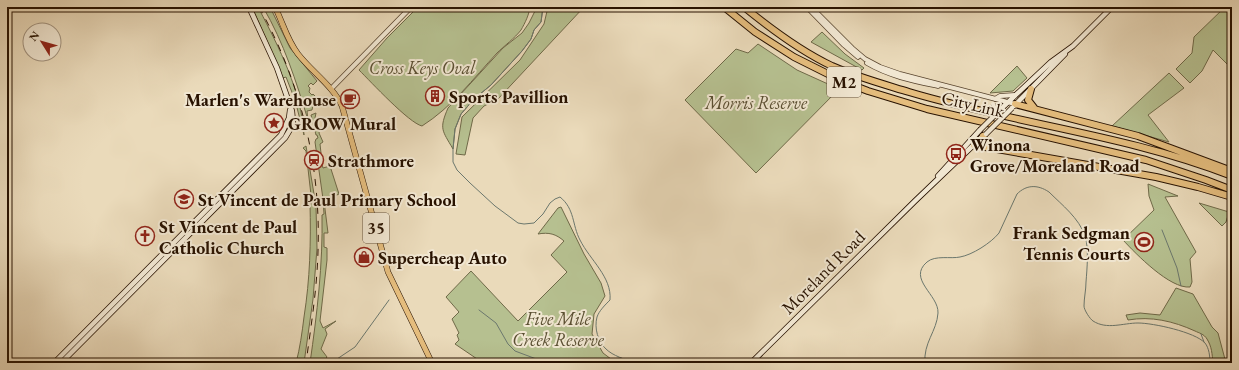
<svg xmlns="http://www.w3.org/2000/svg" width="1239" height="370" viewBox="0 0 1239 370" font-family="'EB Garamond',serif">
<rect width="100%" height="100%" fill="#eadaba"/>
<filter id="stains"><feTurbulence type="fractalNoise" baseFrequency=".005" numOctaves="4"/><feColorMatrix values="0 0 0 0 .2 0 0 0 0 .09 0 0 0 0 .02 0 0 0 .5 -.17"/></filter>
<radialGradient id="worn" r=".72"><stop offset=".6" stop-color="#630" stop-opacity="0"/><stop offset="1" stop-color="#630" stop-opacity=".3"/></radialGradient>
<path fill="#b6c090" stroke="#6f6948" d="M252,7H257L259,9C279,47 302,93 304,135L295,100L286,77L283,78Z
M263,7H270L290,48L317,81L313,85L311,83L308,86L310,88L309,92L312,95L313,94L315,96L312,110L307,111L308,120C296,81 284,43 263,7Z
M418,7H530C529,15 525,23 521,30C515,38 504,46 497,53C473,79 452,107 422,126C409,123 371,82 359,70L387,38Z
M537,7H543L541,22L534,30L531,39L522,51L491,85L474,99L461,114L455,129L453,149C442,130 439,129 448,108L503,48L522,33L529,23Z
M548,7H584L498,99L484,106L473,118L465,155L456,154L462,117L520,60L544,24Z
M1225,7H1232V69L1213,50L1202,71L1190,83L1176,69L1192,53L1194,37Z
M822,32L845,54L864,68L862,70L811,42Z
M758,44L797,70L839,89L756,173L685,100L736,49L748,53Z
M1017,66L1027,78L1013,91L990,93Z
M1169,73L1184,88L1148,115L1169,142L1112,126Z
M316,113L315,118L318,124L317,125L318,129H320L319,133L323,142L320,144L321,153H319L323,168L330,166L339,194L324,201L328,233H324V247L327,248V260L320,321L323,328L336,321L325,329L327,334L321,349L327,357L322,363H310C317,314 323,264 322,215L324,214L323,199L315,142L316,139L318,138L317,135H316L311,115Z
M306,146L316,206L317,248L313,299L304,363H296C300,348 302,333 304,317C310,279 311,242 310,203L312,204L306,151L303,148Z
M1148,184L1178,196L1165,197L1196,252L1190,259L1192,282L1190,287C1170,289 1136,254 1123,240L1154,210L1149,196Z
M1199,203L1229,212L1226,222L1222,226Z
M561,207L584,254L601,283L605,296L594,314L592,334L603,353L611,359L623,361L621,363H483L455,344L459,340L457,335L459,333L452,319L459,312L446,297L471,271L518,321L567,272L551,255L564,241C556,234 549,232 538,234L558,208Z
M1176,288L1193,294L1212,327L1218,333L1226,363H1213C1212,354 1212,347 1207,339C1204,334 1199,333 1195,331C1173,321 1151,316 1128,320L1126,315L1140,313L1160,315Z"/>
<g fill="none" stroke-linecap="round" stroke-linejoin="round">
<path stroke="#6b776d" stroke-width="1" d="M543,7L541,22L534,30L531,39L522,51L491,85L474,99L461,114L455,129L453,149V162L457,170L470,183L495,206L518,223L524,224L534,223L543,214L550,203L555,199L560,197C575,209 572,225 580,240C590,260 612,277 610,300C605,305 599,311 597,317C594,328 598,342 606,349C613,356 625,359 634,363
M1162,230L1177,268L1181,286
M479,310L496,323L508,344L515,351L547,363
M1201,334L1204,342
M331,363L355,347L389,300
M602,363L611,359L621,358
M925,363C923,343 937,331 938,313C939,295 907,279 927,262C935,255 951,259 960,257C972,255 991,243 999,233L1017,194C1026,185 1037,184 1049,192C1062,205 1079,218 1085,236C1089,248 1087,269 1086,282C1086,290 1084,298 1084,306C1084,310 1090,319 1093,321C1107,330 1123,323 1138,323C1153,323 1195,332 1205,343C1209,348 1210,356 1210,363"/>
<defs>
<path id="tertiary" d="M807,7L844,45L858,57
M811,7L852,48L865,59L880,67L900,74L1015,104
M867,63C889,76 914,81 938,86
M331,89L411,7
M995,99L1000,96L1015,95"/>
<path id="secondary" d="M1004,106L1051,62L1073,46L1112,7
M1014,106L1065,54
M938,176L980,130
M54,363L281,135L289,118L290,110
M61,363L285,138L291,128L293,122L292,111L277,68L249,7
M751,363L915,201L984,135"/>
<path id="primary" d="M275,7C283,23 287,40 298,54C312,72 333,86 342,106L388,272L432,363"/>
<path id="motorway" d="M724,7L755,32L794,57L842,81L868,91L927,109L1146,160L1206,180L1232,190
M744,7C771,29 800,51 832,66C857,77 883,84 909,92C1016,124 1128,135 1232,176
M1031,89L1028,100L1035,109
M1015,104L1138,136L1232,171
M983,136L987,144L992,147
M974,145L1156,177L1198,187L1232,197"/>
</defs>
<use href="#tertiary" stroke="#58442e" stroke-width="5.5"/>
<use href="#secondary" stroke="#281200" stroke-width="6"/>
<use href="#primary" stroke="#281200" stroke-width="6"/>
<use href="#motorway" stroke="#281200" stroke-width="8"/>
<use href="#tertiary" stroke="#f1e7d2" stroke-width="4"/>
<use href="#secondary" stroke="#f1e7d2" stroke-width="4.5"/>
<use href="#primary" stroke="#e5bd7d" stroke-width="5"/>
<use href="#motorway" stroke="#e5bd7d" stroke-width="6"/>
<path stroke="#281200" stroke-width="1" stroke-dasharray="7 7" stroke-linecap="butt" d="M259,7C301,82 321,166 318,251C317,289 311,326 306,363"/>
<defs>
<path id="tertiary-bridge" d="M993,104L995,109L993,116"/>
<path id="secondary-bridge" d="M980,130L1004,106
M986,134L1012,108"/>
</defs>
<use href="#tertiary-bridge" stroke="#58442e" stroke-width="5.5" stroke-linecap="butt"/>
<use href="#secondary-bridge" stroke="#281200" stroke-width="6" stroke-linecap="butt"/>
<use href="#tertiary-bridge" stroke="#f1e7d2" stroke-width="4"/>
<use href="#secondary-bridge" stroke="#f1e7d2" stroke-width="4.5"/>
</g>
<defs>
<symbol id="building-ring" viewBox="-11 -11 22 22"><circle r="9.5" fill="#f1e7d2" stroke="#8f2418" stroke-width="1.5"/><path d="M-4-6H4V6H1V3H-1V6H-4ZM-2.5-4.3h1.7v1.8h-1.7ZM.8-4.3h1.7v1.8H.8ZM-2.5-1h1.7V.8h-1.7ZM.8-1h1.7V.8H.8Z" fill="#8f2418"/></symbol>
<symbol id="cafe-ring" viewBox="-11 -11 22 22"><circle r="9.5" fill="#f1e7d2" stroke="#8f2418" stroke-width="1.5"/><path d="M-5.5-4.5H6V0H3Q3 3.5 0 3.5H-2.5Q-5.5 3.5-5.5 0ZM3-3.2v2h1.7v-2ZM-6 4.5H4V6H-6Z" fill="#8f2418"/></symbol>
<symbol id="sight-ring" viewBox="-11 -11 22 22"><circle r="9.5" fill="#f1e7d2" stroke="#8f2418" stroke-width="1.5"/><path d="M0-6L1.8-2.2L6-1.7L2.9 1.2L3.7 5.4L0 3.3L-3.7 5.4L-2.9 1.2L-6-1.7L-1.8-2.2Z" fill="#8f2418"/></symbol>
<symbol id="bus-ring" viewBox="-11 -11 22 22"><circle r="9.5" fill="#f1e7d2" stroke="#8f2418" stroke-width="1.5"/><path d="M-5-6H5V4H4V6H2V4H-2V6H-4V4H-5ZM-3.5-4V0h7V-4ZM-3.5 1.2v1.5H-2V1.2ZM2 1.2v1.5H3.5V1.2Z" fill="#8f2418"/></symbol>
<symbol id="station-ring" viewBox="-11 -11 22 22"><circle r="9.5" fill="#f1e7d2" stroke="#8f2418" stroke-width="1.5"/><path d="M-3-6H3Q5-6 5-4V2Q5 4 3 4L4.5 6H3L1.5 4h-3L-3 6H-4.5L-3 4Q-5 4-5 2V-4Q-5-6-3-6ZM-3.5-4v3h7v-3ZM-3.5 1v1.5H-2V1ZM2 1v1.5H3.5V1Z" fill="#8f2418"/></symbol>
<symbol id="school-ring" viewBox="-11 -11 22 22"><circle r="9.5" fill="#f1e7d2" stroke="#8f2418" stroke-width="1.5"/><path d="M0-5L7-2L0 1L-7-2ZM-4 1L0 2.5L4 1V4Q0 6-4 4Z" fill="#8f2418"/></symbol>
<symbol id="church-ring" viewBox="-11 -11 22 22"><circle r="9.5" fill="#f1e7d2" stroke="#8f2418" stroke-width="1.5"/><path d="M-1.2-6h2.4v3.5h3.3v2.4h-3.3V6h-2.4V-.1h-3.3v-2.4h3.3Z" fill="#8f2418"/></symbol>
<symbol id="stadium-ring" viewBox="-11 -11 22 22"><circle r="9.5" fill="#f1e7d2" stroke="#8f2418" stroke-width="1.5"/><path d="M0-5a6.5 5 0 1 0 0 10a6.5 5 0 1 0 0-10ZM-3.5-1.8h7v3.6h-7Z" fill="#8f2418"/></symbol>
<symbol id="shop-ring" viewBox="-11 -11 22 22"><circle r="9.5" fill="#f1e7d2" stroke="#8f2418" stroke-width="1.5"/><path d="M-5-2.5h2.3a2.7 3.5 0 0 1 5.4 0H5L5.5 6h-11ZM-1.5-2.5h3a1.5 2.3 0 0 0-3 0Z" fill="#8f2418"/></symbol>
</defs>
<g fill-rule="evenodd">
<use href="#building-ring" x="424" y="85" width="22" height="22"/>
<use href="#cafe-ring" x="339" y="88" width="22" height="22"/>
<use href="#sight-ring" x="263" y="112" width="22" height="22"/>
<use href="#bus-ring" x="945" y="143" width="22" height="22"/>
<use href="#station-ring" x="303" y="149" width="22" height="22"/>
<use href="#school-ring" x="173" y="188" width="22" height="22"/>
<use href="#church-ring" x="134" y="225" width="22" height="22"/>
<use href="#stadium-ring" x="1133" y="231" width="22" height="22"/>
<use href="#shop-ring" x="353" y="246" width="22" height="22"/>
</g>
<g text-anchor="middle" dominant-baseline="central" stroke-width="4" stroke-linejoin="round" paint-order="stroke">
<g fill="#f1e7d2" stroke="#64523f" stroke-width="1">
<rect x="827" y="67" width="34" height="30" rx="3"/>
<rect x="363" y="213" width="26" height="30" rx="3"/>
</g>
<g font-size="17" font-weight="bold" fill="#281200">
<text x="844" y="82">M2</text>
<text x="376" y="228">35</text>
</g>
<g font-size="18" font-style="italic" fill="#5a4f32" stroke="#f1e7d2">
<text x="422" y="67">Cross Keys Oval</text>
<text x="756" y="102">Morris Reserve</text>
<text x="558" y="318">Five Mile<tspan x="558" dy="21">Creek Reserve</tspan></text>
</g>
<g font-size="18" font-weight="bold" fill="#281200" stroke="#f1e7d2" text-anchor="start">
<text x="449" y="96">Sports Pavillion</text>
<text x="336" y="99" text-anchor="end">Marlen's Warehouse</text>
<text x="288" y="123">GROW Mural</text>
<text x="970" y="144">Winona<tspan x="970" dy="21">Grove/Moreland Road</tspan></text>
<text x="328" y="160">Strathmore</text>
<text x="198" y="199">St Vincent de Paul Primary School</text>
<text x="159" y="226">St Vincent de Paul<tspan x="159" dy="21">Catholic Church</tspan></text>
<text x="1130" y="232" text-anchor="end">Frank Sedgman<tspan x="1130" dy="21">Tennis Courts</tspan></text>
<text x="378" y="257">Supercheap Auto</text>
</g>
<g font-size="18" fill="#281200" stroke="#f1e7d2">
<text transform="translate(973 104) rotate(13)">CityLink</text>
<text transform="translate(823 272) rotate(-45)">Moreland Road</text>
</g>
</g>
<rect width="1239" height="370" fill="none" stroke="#eadaba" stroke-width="24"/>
<rect x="8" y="8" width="1223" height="354" fill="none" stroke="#281200" stroke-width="2"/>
<rect x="12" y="12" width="1215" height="346" fill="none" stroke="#281200"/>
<g transform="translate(42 42) rotate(307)"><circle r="19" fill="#f1e7d2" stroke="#a1927e"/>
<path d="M0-3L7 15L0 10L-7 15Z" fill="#8f2418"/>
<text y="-6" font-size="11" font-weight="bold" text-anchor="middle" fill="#281200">N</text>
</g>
<rect width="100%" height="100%" filter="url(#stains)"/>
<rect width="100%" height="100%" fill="url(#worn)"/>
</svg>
